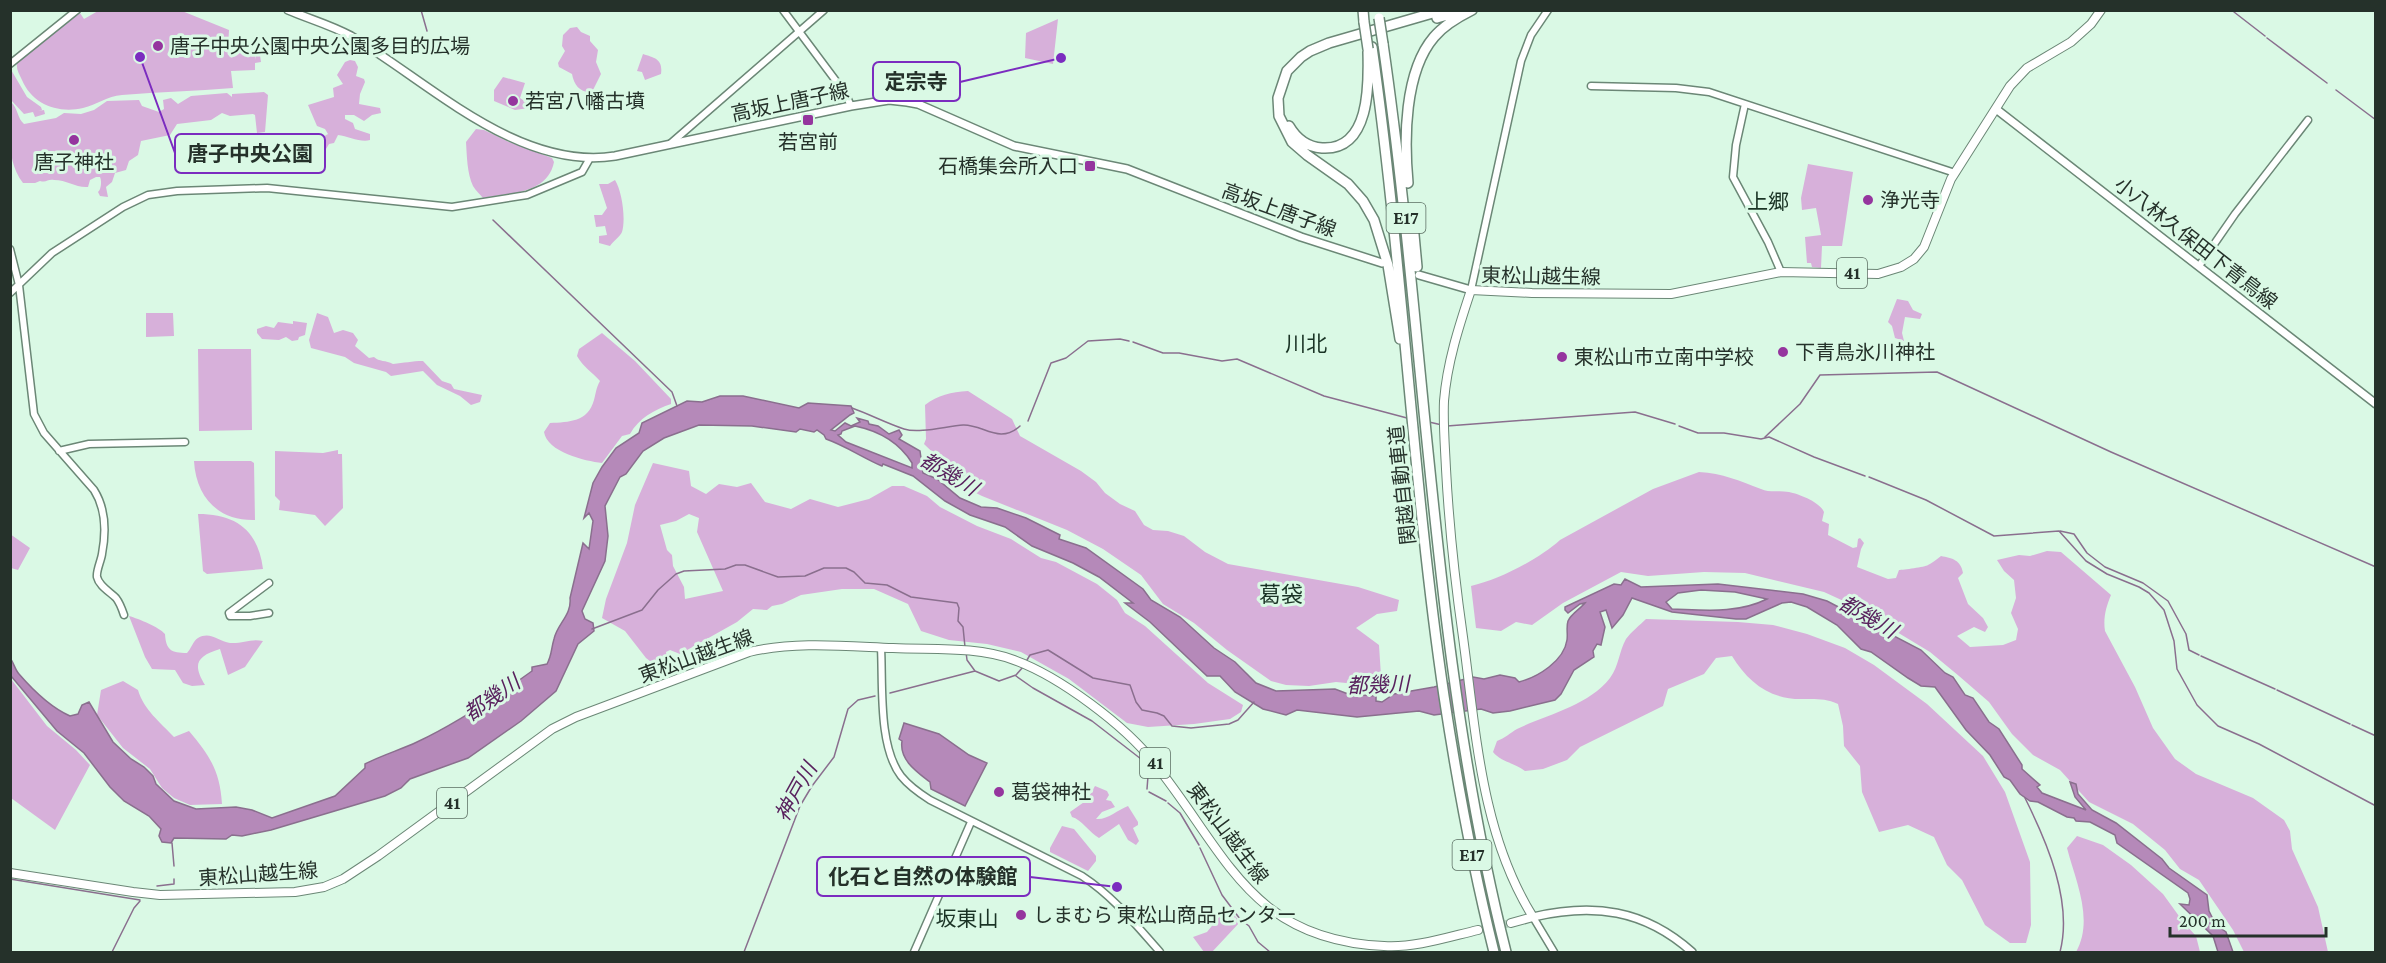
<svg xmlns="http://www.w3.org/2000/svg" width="2386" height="963" viewBox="0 0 2386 963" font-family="'Crimson Pro','Noto Sans JP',serif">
<rect width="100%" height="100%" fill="#daf9e5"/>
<path fill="#d7b0da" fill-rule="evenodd" d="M98,11H182L229,30L228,47L255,51V60L256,53L260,55L261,62L255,63V70L231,71L233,88C196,91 159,92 122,95C107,96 97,105 83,108C58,114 32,104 22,80C19,74 16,69 17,63L80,13L84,19Z
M1058,19L1053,64L1025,58L1026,33Z
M577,27L581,32L590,36V41L598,50L596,62L601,74L592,92C580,93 574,85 572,74L559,67L558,63L565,51L562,46L563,35L570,28Z
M643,54C655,58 663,59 661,74L645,80L642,72L637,71Z
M350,60L355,61L358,67L356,76L364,79L365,82L360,94L359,104L380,108L381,113L372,115L364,121L354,115H345V119L353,123L355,129L370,134V140C361,143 348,136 338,135L334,143L329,144L326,149H323L320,143L323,137L328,134L325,129L317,126L308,105L334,97L333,88L343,84L337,75L345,62Z
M10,68L27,97L41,107L42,110L38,111L44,110L45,114L35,117L33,112L24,114L11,100Z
M503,77L525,83L520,98L523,100L531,96L544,97L541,109L529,108L515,110L494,101V90Z
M264,92L268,95L265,132L257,133L255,115L253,114L230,116L222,113L211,120L177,124L170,135L141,141L138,155L129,161L126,170L115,173L112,182L106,187L108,197L100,196L98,192C101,190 102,181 100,177H96L90,180L88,187C76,188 67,180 54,180C47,179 47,183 40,181L35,183H23C5,160 11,129 11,102C18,108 17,118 24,124L56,118L64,113L81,114L94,110L107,101L139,100L142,106L159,112L164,109L163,100L171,98L178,104L191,96L227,93L232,97V94Z
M476,129L484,130L509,142L552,158L554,162C548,194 509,193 483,198C480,194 476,191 473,186C467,173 467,157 466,142Z
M1808,164L1853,172L1842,246H1822L1821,268L1812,267L1811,263H1807L1805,237L1821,235L1816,208L1802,210L1801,198Z
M615,180C622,191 626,219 622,232C620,237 613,241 610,246L599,243V236L607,235L605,226L596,227L594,215H602L607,208L599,184H608Z
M1897,299L1908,301L1913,310L1922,314L1920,319L1905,317L1902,333L1904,341L1895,338L1892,326L1888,322Z
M146,313H173L174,336L146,337Z
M317,313L328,317L334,333L343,330L353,333L358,340L355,346L369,358L374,357C379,362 386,360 393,364C404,363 412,361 423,361L442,381L451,384L454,389L482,395L480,402L471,405L460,396L437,385L423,371L391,376L386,372L354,363L345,357L311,348L309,340Z
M293,321L307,323L305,335L299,337L298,340L292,341L286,337L279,340L262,339L257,333V329L266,326L274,328L278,322L293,324Z
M602,333L635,361L671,399V404C654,410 639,418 630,434L622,436L602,463C585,461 547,452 544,432L550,423C569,422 588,422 594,400C596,393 596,388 600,381C592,372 583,367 577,356L579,349Z
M198,349H251L252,430L199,431Z
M968,391L1012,419L1020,436L1081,471L1096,482L1105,493L1120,504L1135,511L1144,525L1153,530L1168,531L1184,536L1205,552L1228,564L1358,587L1399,600L1397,611L1377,614L1356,628L1379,645L1381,676L1373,682L1356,684L1336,682L1309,686L1286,685L1271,681L1227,650L1194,623L1163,604L1141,575L1103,549L1067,530L982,496L954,482C953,463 936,457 924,444L926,439L925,405C938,395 951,392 968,391Z
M338,450V454H342L343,508L325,526L315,515L279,510L280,501L275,496V451L323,453Z
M194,461H251L254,463L255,520C218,521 196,497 194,461Z
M653,463L689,471L691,486L706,494L719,484L737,487L751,483L765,502L791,509L810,499L838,507L869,499L892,486H904L927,496L940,507L977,526L1011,539L1041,558L1056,562L1097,584L1117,600L1125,613L1145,626L1208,683L1243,705L1241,712L1230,719L1194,724L1148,727L1127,723L1069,679L1021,652L987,644L949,640L921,631L908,604L874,589H842L801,595L782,604L772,606L767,610L753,609L737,622L680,654L670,650L666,652L667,660L655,665L646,658L625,631L602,618L606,599L627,543L635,505ZM689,514L699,518L697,532L723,591L685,599L684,587L673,566L672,555L667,550L660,525L676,521Z
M1699,472C1723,473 1739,481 1761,489C1770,493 1779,490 1789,492C1799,494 1820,502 1824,512L1822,521L1829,524L1828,535L1853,548L1857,547L1858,539L1860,538L1864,543L1861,549L1857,567L1888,579L1896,578L1899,570C1903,570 1925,567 1928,565C1932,563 1937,559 1941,556C1952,558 1961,560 1963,573L1958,578L1968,604L1983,618L1988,627L1985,632L1974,627L1957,636L1970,647L2003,645L2016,640L2018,629L2011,613L2016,598L2014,580L2004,571L1997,560L2019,555L2030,556L2047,551L2061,552L2111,595C2106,607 2103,618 2105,631L2135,687L2153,728L2175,759L2196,774L2253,798L2284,820L2290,831L2292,849L2318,907L2328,952H2244L2233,930L2199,880L2180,869L2165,850L2133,824L2089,802L2060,770L2033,755L2012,734L1989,702L1959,676L1930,652L1877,620L1872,614L1824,592L1745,573L1704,572L1648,576L1621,572L1563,603L1532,625L1516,622L1501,631L1476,628L1471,586C1499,580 1539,559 1560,540L1653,489Z
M198,514C236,514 258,530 263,569L207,574L203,571Z
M10,534L30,548L18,570L11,568Z
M129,616C139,619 159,627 165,634C166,650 171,653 187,653C191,649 193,641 198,638C210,631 218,641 230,643C242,644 251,638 263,641L245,667L228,675L220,649C197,656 192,664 205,685L192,686L183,683L175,670L152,669L145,657Z
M1646,619L1738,622L1773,625L1807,634L1845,648L1874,665L1927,704L1983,756L2005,792L2030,862L2031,925L2026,943H2010L1985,925L1962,880L1947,865L1934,837L1908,825L1879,832L1862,792L1860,766L1844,746L1843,726L1838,704C1825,698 1815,699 1801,699C1769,699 1748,682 1732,656L1716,658L1704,674L1668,689L1663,706L1580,747L1567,760L1543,769L1525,771C1515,763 1501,762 1493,752L1497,741C1505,738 1510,733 1517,729C1548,714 1588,706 1610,678C1619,666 1619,651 1626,639C1631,632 1640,625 1646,619Z
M11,679L47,726L76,750L90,765L55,830L11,798Z
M123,681L138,690C144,710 160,722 174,737L189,731C210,756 220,771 222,804L190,805L174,798L162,788L150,769L123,748L97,715L101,690Z
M1095,786L1107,791L1109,795L1106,800L1111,801L1115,807L1102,812L1096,819C1108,820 1117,810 1128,806L1138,822V825L1133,828L1139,841L1136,845L1128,840L1119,824L1099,838C1090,833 1081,819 1072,817L1070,812L1087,800Z
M1062,826L1074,829L1096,856V861L1088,871L1050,852V848Z
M2077,836L2103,845L2131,865L2163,894L2184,923L2196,936L2200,952H2076C2094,920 2076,882 2067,848Z
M1230,910L1240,922L1212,952H1204L1193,937L1207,932L1219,917Z"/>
<path fill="#b589b9" stroke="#8a6f8e" stroke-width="1.5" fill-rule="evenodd" d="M720,396H743L799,408L808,403L851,406L854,413L850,415L831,430L835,431L845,423L851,426L860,422L857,418L868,421L869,424L878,426L889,434L899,430L902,435L899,439L920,451L923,473L937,479L960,498L981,507L997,508L1026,518L1060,535L1059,539L1086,548L1143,589L1151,600L1180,617L1214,648L1235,662L1256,683L1276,691L1335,689L1348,694L1376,696V701L1382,702L1394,694L1434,687L1473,677L1484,679L1500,675L1515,678L1519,682C1538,677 1564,661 1567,640C1568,634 1566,627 1568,621C1571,614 1580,609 1585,603L1580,604L1568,613L1565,610V607L1614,584L1621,585L1625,579L1641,587L1718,584L1803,594L1827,601L1921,650L1945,673L1953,677L1965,695L1973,698L1989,722L1999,729L2022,765V769L2040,785L2037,787L2042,793L2086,810L2075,797L2070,782L2076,784L2078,794L2092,810L2116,823L2162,859L2169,868L2207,895L2209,911L2216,925L2226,932L2233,952H2218L2213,936L2180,904L2189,905L2190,899L2188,893L2117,843L2115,835L2090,822L2076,821L2074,818L2067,817L2038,802L2030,801L2020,794L2010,780L2004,777L1990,755L1966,730L1935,687L1921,686L1908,678L1871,652L1861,649L1837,625L1807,607L1791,602L1782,603L1746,619H1736L1672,612L1632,598L1623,615L1612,628L1606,610L1600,612L1605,627L1601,645L1597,644L1593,651L1594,657L1574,670L1561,694L1555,700L1510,711L1493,713L1481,709L1434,715L1419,711L1357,717L1297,710L1286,715L1263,709L1235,692L1220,676H1207L1150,622L1125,603H1133L1099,577L1073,563L1032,546L1005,527L970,515L945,501L913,476L883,464L882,466C863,458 846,446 826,439L824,435L817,430L814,432L800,429L796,432L752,426L699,425L664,438L643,451L626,474L620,477L605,506L608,536L605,561L582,611L585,619L593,623L594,631L578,644L556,691L521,721L468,758L410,779L401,788L385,796L271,830L242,836L232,835L226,839L174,838L171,843L162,842L159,836L161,829L149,816L124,801L110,787L84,753L57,731L11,676L10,658C14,663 15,670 19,674C32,689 52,708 70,716L78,714L82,705L89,702L113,742L131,759L144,767L153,776L156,784L174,801L196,809L236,807L252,810L272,818L335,796L365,768V764C382,755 400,750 417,742C457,723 496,697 532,671V667L547,664C552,655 551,649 554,639C557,624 572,615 570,598L583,543L589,549L593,521L589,513L584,518L593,483L602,467L616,448L639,433L642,423L687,401L702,402ZM855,426C879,431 899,442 912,463V468L846,442L838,435L841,434L842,431ZM1701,590L1735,592L1767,599C1737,614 1704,610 1672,609L1666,602L1678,593Z
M904,723L939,734L969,755L987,763L965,806L931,789L930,782C917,772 899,760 902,741L899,739Z"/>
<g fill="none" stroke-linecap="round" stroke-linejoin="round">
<path stroke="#8a6f8e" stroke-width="1.5" d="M421,10L427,31
M2234,12L2265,36
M2267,38L2327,83
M2336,90L2376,120
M493,220L672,392L677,406
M1133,342L1163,353H1179L1222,361L1237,359L1324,396L1407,418
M852,408C869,414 886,423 904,429C919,434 947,426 963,425C983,424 999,445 1020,426
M1028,421L1051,363L1066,358L1088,341L1120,339L1129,341
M1429,422L1442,425
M1447,426L1635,412L1675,424
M1679,426L1698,433H1724L1761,439L1769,437L1814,457L1865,476
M1765,437L1800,404L1820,375L1937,372L2111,452L2376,567
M1869,477L1926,500L1994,536L2059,531L2086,561L2107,574L2139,587L2149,593L2164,610L2174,641L2177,669L2197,705L2218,726L2259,744L2376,806
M2060,531L2074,534L2087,553L2105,567L2143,583L2168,601L2186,634L2189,650L2199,655
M592,629L642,610L658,590L676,574L684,571L725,569L736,565H745L778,577L805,576L824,568H846L854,572L865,583L887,585L911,597L957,603L959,608L958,621L963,627L965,647
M966,652L967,660L975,671
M2201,656L2275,689
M1027,660L1030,655L1048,650L1093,678L1130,685L1136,702L1142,710L1157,713L1164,716L1172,726L1191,728L1229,724L1238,720L1254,702
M1016,676L1033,688L1092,721L1141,759L1148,776L1147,789
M2277,690L2350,724
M890,693L975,671L999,681L1016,675L1023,667
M2352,725L2376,736
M1149,792L1166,801
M2025,798C2047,842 2073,902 2060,952
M1168,803L1180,813L1199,845
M172,843L174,866
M1200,848L1222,895L1240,919L1249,926L1258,942L1270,952
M10,879L140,900
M157,886L174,884V879
M112,952L134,908L140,901
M744,952L800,806L812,786L834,757L848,709L858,700L875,696"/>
<path stroke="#b6d1c0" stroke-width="8" stroke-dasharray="8 4" stroke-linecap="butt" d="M1478,930L1511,923"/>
<defs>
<path id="tertiary" d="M783,10L845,93L851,106
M10,64L77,10
M1591,86L1676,88L1709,92L1955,173
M1745,104L1736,145L1733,177L1768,242L1781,272
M670,144L824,10
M10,249L19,285L34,414L44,433L94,490C106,509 106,533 102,554C101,561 96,571 97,577C99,586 110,592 116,598C120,603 122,609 124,615
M2199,266L2235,214L2308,120
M1471,290L1521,61L1531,35L1548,10
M10,293L52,253L123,207L148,195L177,191L267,188L452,207L527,195L582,172L590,158
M59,451L89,444L185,442
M269,613L250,616H230L229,613L269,583
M881,648C883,684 878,746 901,776C909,786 919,793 930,800L1082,876C1114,897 1135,924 1160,952
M1533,917L1554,952
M914,952L971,822"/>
<path id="secondary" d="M288,10C309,19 331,25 351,36C429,82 518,171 615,156L851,106L889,100L907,102L918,104L1014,146L1127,169L1301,237L1382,263
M1996,109L2376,404
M1419,275L1471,290
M1533,917C1593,903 1644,909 1692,952"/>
<path id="primary" d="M10,873L133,892L160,895L295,892L324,887L343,879L378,856L552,729L576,717L749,652C796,641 844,646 893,648C933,650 976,646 1014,660C1059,676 1126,726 1155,764C1227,854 1250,940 1384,946C1415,948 1448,937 1478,930
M1511,923L1533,917C1481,834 1476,732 1463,637C1455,581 1449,526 1446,469C1445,447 1443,424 1444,401C1447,363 1459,326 1471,290L1532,293L1671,294L1781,272L1878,274L1901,267L1914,259L1924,247L1951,179L2010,86L2027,68L2071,42L2091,24L2101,10"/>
<path id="motorway" d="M1363,10L1364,22
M1437,18L1464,10
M1383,44C1427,347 1431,655 1506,952
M1372,47C1403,263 1412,480 1444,696C1457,782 1473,868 1494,952
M1289,126C1296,138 1307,147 1322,148C1370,151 1369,85 1368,52
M1408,183C1404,140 1404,72 1434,37C1444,25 1458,17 1472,10
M1413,224L1417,267
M1400,339L1388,265L1374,220L1363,201L1348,184L1307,155L1292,142L1279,116L1278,98L1287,71L1301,57L1310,51L1329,43L1443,10"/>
</defs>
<use href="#tertiary" stroke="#6b8776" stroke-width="9"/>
<use href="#secondary" stroke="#6b8776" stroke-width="10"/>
<use href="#primary" stroke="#6b8776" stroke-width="10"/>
<use href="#motorway" stroke="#6b8776" stroke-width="12"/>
<use href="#tertiary" stroke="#fff" stroke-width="6"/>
<use href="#secondary" stroke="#fff" stroke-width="7"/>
<use href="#primary" stroke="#fff" stroke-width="8"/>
<use href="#motorway" stroke="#fff" stroke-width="9"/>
<defs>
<path id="motorway-bridge" d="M1379,18L1383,44
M1364,22L1368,49"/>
</defs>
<use href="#motorway-bridge" stroke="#6b8776" stroke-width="12" stroke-linecap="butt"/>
<use href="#motorway-bridge" stroke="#fff" stroke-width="9"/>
</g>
<g fill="#95359e" stroke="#daf9e5" stroke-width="2">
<circle cx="158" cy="46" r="6"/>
<circle cx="513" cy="101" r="6"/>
<rect x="802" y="114" width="12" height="12" rx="3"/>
<circle cx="74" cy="140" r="6"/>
<rect x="1084" y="160" width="12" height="12" rx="3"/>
<circle cx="1868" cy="200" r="6"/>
<circle cx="1783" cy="352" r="6"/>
<circle cx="1562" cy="357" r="6"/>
<circle cx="999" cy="792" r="6"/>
<circle cx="1021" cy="915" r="6"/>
</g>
<g text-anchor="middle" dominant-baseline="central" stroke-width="6" stroke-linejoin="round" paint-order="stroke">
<g fill="#daf9e5" stroke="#5b6d62" stroke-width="1.5">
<rect x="1386.5" y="203" width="39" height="30" rx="4.5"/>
<rect x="1837" y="258" width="30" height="30" rx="4.5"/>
<rect x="1140" y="748" width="30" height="30" rx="4.5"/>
<rect x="437" y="788" width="30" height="30" rx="4.5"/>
<rect x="1452.5" y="840" width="39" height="30" rx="4.5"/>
</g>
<g font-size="18" font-weight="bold" fill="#25312a">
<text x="1406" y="218">E17</text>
<text x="1852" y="273">41</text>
<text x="1155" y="763">41</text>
<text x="452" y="803">41</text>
<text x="1472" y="855">E17</text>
</g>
<g font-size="20" fill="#25312a" stroke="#daf9e5" text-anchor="start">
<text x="170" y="46">唐子中央公園中央公園多目的広場</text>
<text x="525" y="101">若宮八幡古墳</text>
<text x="808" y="142" text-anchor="middle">若宮前</text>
<text x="74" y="162" text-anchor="middle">唐子神社</text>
<text x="1078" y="166" text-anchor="end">石橋集会所入口</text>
<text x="1880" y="200">浄光寺</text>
<text x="1795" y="352">下青鳥氷川神社</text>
<text x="1574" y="357">東松山市立南中学校</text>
<text x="1011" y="792">葛袋神社</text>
<text x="1033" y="915">しまむら 東松山商品センター</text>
</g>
<g font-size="20" fill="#25312a" stroke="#daf9e5">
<text transform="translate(790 102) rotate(-12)">高坂上唐子線</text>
<text transform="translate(1279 210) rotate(20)">高坂上唐子線</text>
<text transform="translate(2196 243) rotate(38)">小八林久保田下青鳥線</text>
<text transform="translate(1541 276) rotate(1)">東松山越生線</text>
<text transform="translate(1402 485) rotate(-96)">関越自動車道</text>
<text transform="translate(696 656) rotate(-20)">東松山越生線</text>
<text transform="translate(1228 833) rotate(53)">東松山越生線</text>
<text transform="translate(258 874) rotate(-4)">東松山越生線</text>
</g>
<g font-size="21" fill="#1a3325" stroke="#daf9e5">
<text x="1768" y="202">上郷</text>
<text x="1306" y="344">川北</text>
<text x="967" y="919">坂東山</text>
</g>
<g font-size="21" font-style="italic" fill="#59225e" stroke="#daf9e5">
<text transform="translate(949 474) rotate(31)">都幾川</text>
<text transform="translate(1868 617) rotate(30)">都幾川</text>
<text transform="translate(1378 685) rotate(-2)">都幾川</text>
<text transform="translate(492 698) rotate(-35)">都幾川</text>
<text transform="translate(796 792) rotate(-61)">神戸川</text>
</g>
<g font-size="22" fill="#1a3325" stroke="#daf9e5">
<text x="1281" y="594">葛袋</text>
</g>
</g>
<path fill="none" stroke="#7b2cbf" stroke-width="2" d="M1061 58L960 82M140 57L175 153M1117 887L1030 877"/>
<g fill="#7b2cbf" stroke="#daf9e5" stroke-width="2">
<circle cx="1061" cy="58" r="6"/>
<circle cx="140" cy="57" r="6"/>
<circle cx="1117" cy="887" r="6"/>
</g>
<g fill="#daf9e5" stroke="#7b2cbf" stroke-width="2">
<rect x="873" y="62" width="87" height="39" rx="6"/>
<rect x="175" y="134" width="150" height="39" rx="6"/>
<rect x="817" y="857" width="213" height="39" rx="6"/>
</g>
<g font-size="21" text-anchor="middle" font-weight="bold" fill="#25312a">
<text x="916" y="89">定宗寺</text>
<text x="250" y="161">唐子中央公園</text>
<text x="923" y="884">化石と自然の体験館</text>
</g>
<rect width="2386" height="963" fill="none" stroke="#25312a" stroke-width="24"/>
<path d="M2170 927v9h156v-9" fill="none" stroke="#25312a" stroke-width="3"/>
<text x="2179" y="927" font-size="18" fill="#25312a" stroke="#daf9e5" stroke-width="4.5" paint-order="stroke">200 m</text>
</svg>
